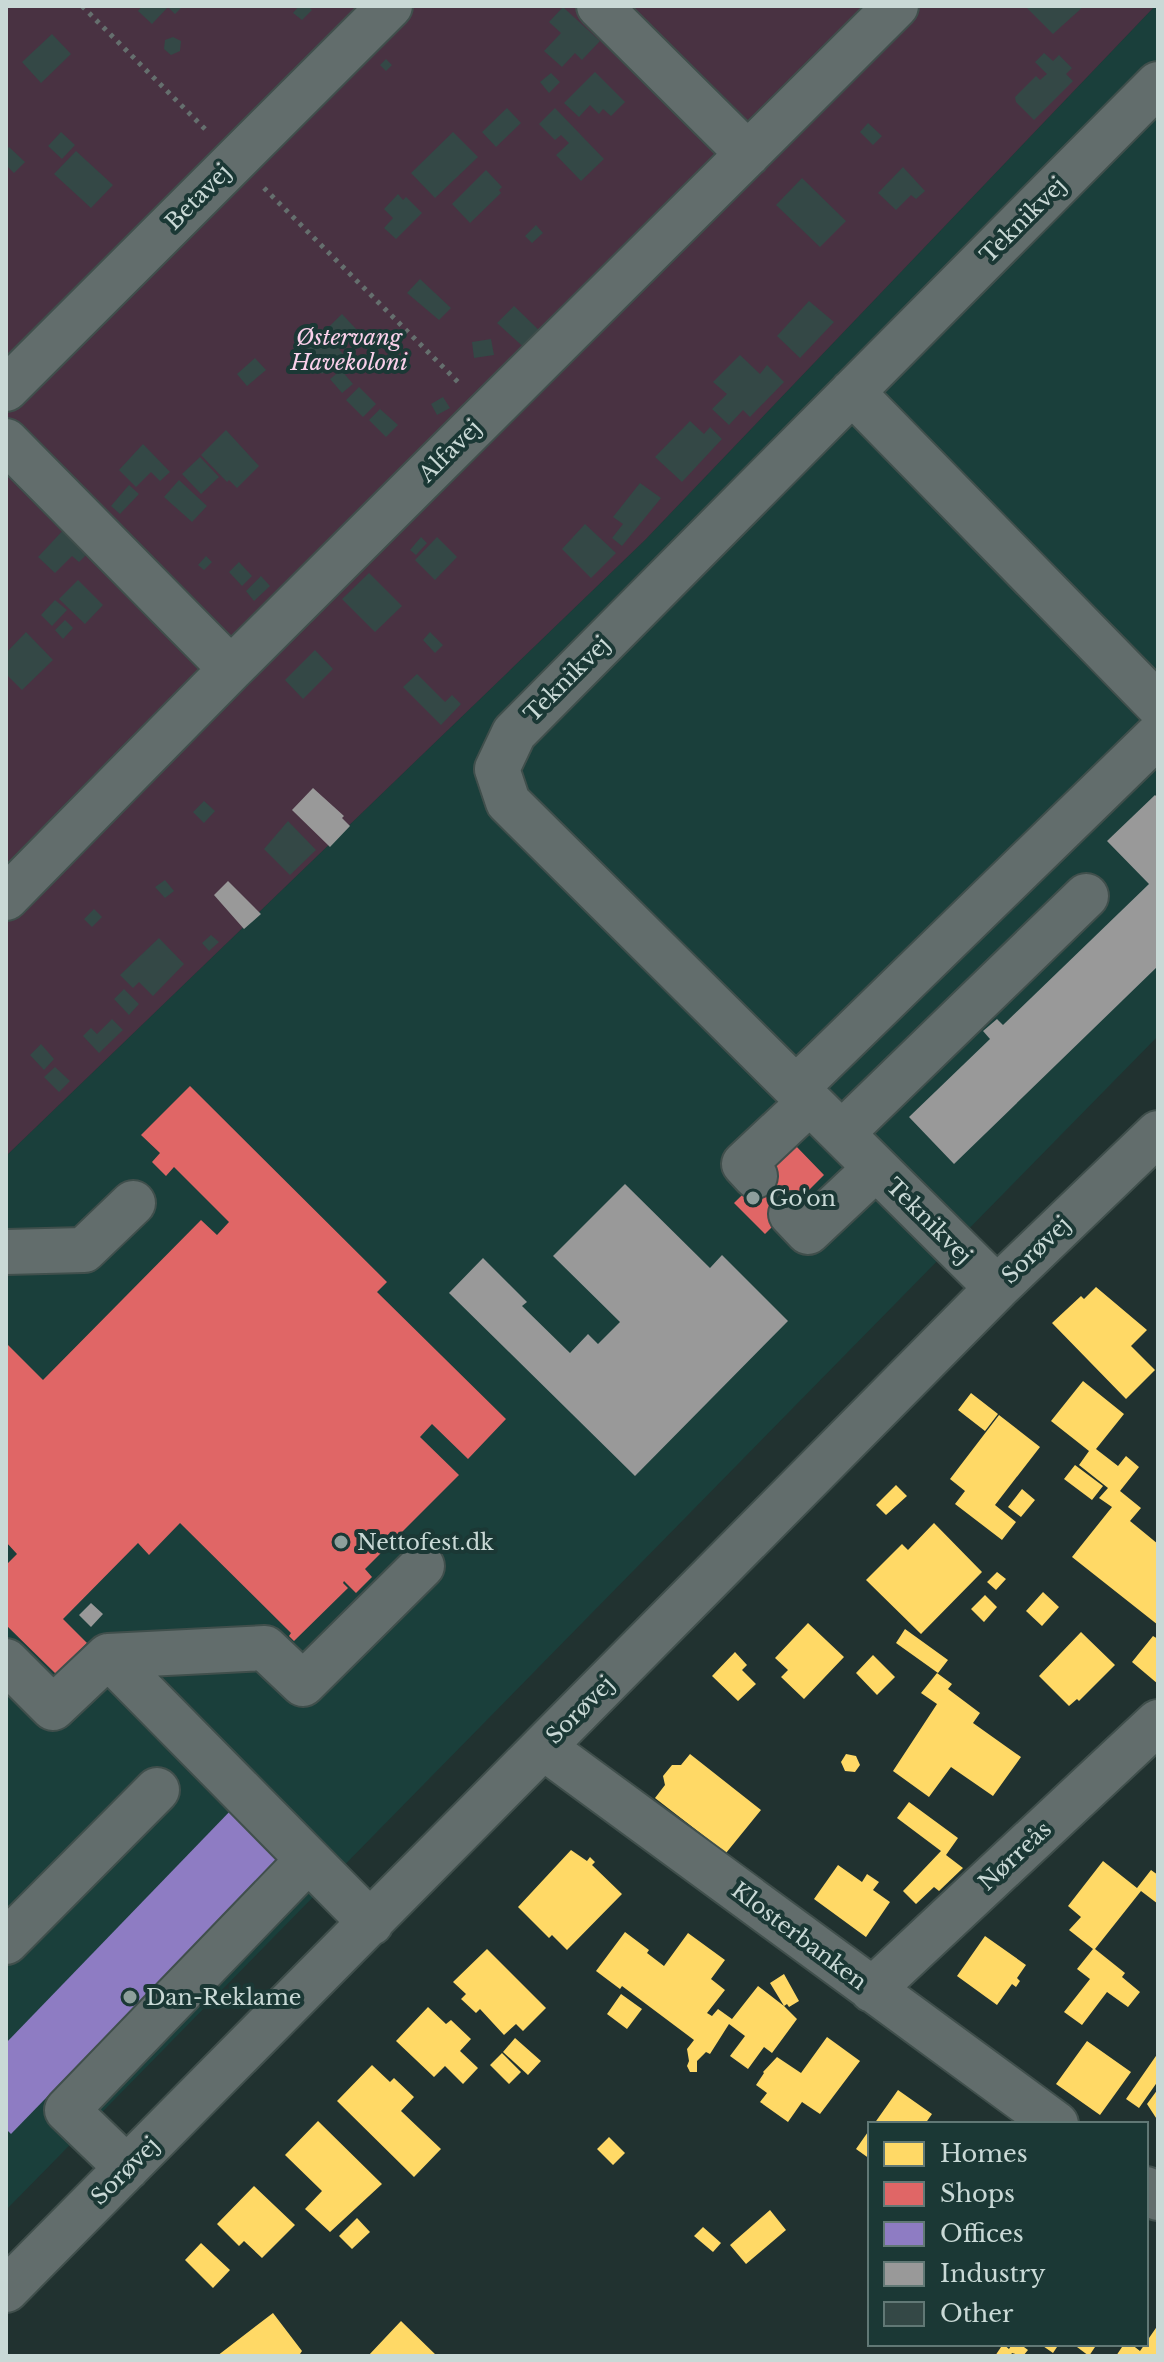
<svg xmlns="http://www.w3.org/2000/svg" width="1164" height="2362" viewBox="0 0 1164 2362" font-family="'Libre Baskerville',serif">
<rect width="100%" height="100%" fill="#213230"/>
<path fill="#1a3f3b" d="M1155,6H1158V1036L6,2210V1156L645,540Z"/>
<path fill="#493242" d="M6,6H1155L645,540L6,1156Z"/>
<path fill="#ffd966" d="M1096,1287L1147,1330L1131,1346L1155,1370L1126,1399L1052,1323L1081,1296L1084,1299Z
M1083,1381L1124,1414L1096,1449L1118,1466L1126,1456L1139,1467L1120,1491L1141,1508L1130,1521L1158,1544V1625L1072,1557L1112,1507L1099,1498L1108,1488L1079,1465L1089,1451L1051,1421Z
M971,1393L998,1414L985,1431L958,1410Z
M999,1415L1040,1447L995,1505L1016,1522L1002,1540L955,1504L965,1491L950,1479Z
M1075,1465L1103,1486L1092,1500L1064,1479Z
M896,1485L907,1496L886,1515L876,1505Z
M1022,1489L1035,1500L1021,1517L1008,1507Z
M934,1523L982,1572L921,1634L866,1580L902,1544L908,1550Z
M997,1572L1006,1579L996,1590L987,1582Z
M1043,1592L1059,1607L1042,1626L1026,1611Z
M985,1595L997,1607L984,1622L971,1609Z
M808,1623L844,1657L804,1699L781,1677L788,1670L775,1658Z
M905,1629L948,1660L938,1673L896,1643Z
M1081,1632L1115,1665L1079,1701L1077,1699L1069,1706L1039,1676Z
M1153,1636L1158,1639V1684L1132,1662Z
M735,1652L747,1665L742,1670L756,1684L738,1701L712,1676Z
M873,1655L895,1677L877,1695L856,1673Z
M937,1673L952,1684L948,1689L980,1713L973,1723L1021,1757L993,1796L951,1767L929,1797L893,1771L937,1704L921,1693Z
M690,1754L761,1810L726,1853L655,1798L665,1785L663,1776L672,1765H681Z
M846,1754L856,1756L860,1765L855,1772L845,1771L841,1762Z
M909,1802L958,1838L946,1855L963,1868L939,1891L934,1887L916,1904L903,1891L941,1851L897,1818Z
M571,1850L587,1861L590,1857L595,1862L592,1865L622,1894L567,1950L552,1935L549,1938L518,1907Z
M1103,1861L1137,1888L1151,1870L1158,1875V1904L1141,1891L1095,1949L1125,1973L1122,1977L1140,1992L1128,2007L1107,1992L1082,2025L1064,2012L1090,1979L1077,1969L1093,1949L1069,1930L1081,1917L1068,1906Z
M838,1865L862,1882L867,1874L879,1882L873,1890L890,1902L866,1937L814,1899Z
M625,1932L649,1950L647,1953L664,1966L688,1933L725,1960L711,1979L725,1990L707,2013L712,2016L718,2009L732,2019L758,1986L784,2006L770,1983L784,1974L799,2001L789,2007L787,2004L784,2006L797,2019L772,2053L764,2047L748,2069L730,2056L745,2036L729,2024L710,2054L706,2052L697,2061V2072H690L687,2066L689,2061L687,2049L694,2040L622,1986L620,1989L596,1971Z
M985,1936L1026,1965L1017,1978L1020,1981L1016,1987L1012,1984L997,2005L957,1976Z
M487,1949L546,2008L523,2031L516,2024L504,2035L480,2009L476,2013L461,1999L466,1994L453,1982Z
M621,1994L642,2009L627,2029L607,2014Z
M428,2007L446,2024L451,2020L471,2039L460,2051L478,2068L463,2084L445,2066L434,2077L396,2041Z
M827,2037L860,2061L820,2114L802,2102L788,2122L760,2102L767,2093L756,2085L764,2073L763,2072L777,2057L801,2073Z
M515,2038L541,2061L528,2075L503,2052Z
M1087,2041L1131,2072L1100,2115L1056,2084Z
M502,2053L521,2072L509,2084L490,2065Z
M1158,2053V2081L1139,2108L1126,2099Z
M372,2065L390,2082L394,2078L414,2097L401,2111L441,2149L414,2177L337,2101Z
M1158,2089V2121L1147,2104Z
M898,2090L932,2114L925,2124H874Z
M318,2121L382,2184L330,2232L305,2209L322,2191L285,2155Z
M870,2129V2159L856,2149Z
M609,2137L625,2153L613,2165L597,2149Z
M254,2186L295,2225L262,2258L244,2241L239,2246L217,2224Z
M770,2210L786,2230L746,2264L730,2245Z
M357,2218L370,2232L352,2249L339,2236Z
M703,2227L721,2243L713,2252L694,2236Z
M201,2243L230,2270L213,2288L185,2260Z
M273,2313L302,2351L300,2354L294,2356H217Z
M401,2321L437,2356H368Z
M1158,2325V2356H1116L1124,2344H1131L1140,2351Z
M1003,2344L1009,2349L1012,2344H1020L1028,2350L1023,2356L1012,2353L1010,2356H995Z
M1040,2344H1059L1053,2353Z
M1073,2344H1097L1089,2356Z"/>
<path fill="#e06666" d="M190,1086L387,1282L377,1292L506,1419L468,1459L432,1424L420,1437L459,1475L365,1569L372,1577L356,1593L344,1581L343,1583L348,1588L294,1641L289,1636L291,1633L180,1523L149,1555L138,1543L63,1619L87,1643L56,1674L6,1625V1565L17,1554L6,1542V1343L43,1380L201,1220L217,1235L229,1222L174,1167L166,1176L152,1162L160,1153L141,1135Z
M794,1144L824,1175L765,1234L734,1203Z"/>
<path fill="#8e7cc3" d="M234,1807L283,1854L11,2134L6,2129V2043Z"/>
<path fill="#999" d="M313,788L344,816L342,818L350,826L330,847L292,810Z
M1155,795L1158,798V966L954,1164L909,1117L990,1039L983,1031L997,1019L1003,1025L1149,884L1107,841Z
M228,881L261,914L244,929L214,895Z
M625,1184L710,1268L722,1255L788,1321L635,1476L449,1293L483,1258L527,1302L522,1306L570,1353L588,1334L598,1344L620,1322L553,1256Z
M91,1603L103,1614L91,1627L79,1615Z"/>
<path fill="#344846" d="M142,6H183L175,14L168,7L152,24L138,11Z
M299,6H308L312,10L302,20L293,13Z
M1025,6H1084L1053,34Z
M563,7L600,41L582,60L575,53L562,67L544,51L561,33L549,22Z
M52,34L71,54L41,83L22,62Z
M173,37L181,41L180,51L171,55L164,49L165,40Z
M1044,53L1053,61L1059,55L1072,68L1066,74L1073,81L1034,120L1016,102L1015,97L1036,76L1040,80L1047,74L1035,62Z
M386,59L392,65L386,71L380,65Z
M595,72L625,102L611,116L603,109L599,114L590,105L579,117L564,103Z
M551,73L560,82L549,93L540,82Z
M507,108L521,123L496,147L482,132Z
M555,108L604,159L581,181L556,155L569,143L561,135L555,140L539,124Z
M868,123L882,136L873,145L860,132Z
M61,132L75,145L62,159L48,146Z
M453,132L478,157L435,198L411,173Z
M9,147L25,162L14,173L6,165V150Z
M76,151L113,185L91,208L54,174Z
M903,167L925,191L916,199L911,195L896,210L878,193Z
M486,170L502,187L499,190L501,193L470,223L452,204Z
M802,178L846,221L820,247L776,205Z
M398,194L403,200L406,197L422,213L396,239L384,228L393,218L384,209Z
M536,225L543,233L532,243L525,236Z
M420,279L451,308L439,320L407,293Z
M809,301L834,322L800,358L777,336Z
M514,306L544,335L528,351L497,323Z
M342,314L358,331L339,349L343,354L322,374L302,353Z
M491,339L494,355L474,358L472,342Z
M740,355L760,374L767,365L784,382L750,417L743,410L729,425L712,409L727,394L713,382Z
M255,358L266,370L247,386L237,374Z
M341,370L353,384L342,393L330,379Z
M359,387L376,404L363,417L346,400Z
M443,397L450,408L437,415L431,404Z
M380,409L398,425L386,437L369,420Z
M690,421L704,434L710,427L722,439L682,482L655,457Z
M226,430L259,466L237,488L229,480L227,482L201,455Z
M143,444L170,472L160,481L151,472L136,487L119,470Z
M200,457L219,477L201,494L182,474Z
M179,480L207,506L192,522L164,497Z
M640,483L661,498L622,546L612,538L623,524L613,517Z
M129,485L139,494L120,514L111,506Z
M585,524L616,553L591,578L562,549Z
M68,525L92,549L79,562L72,556L55,573L38,557Z
M421,537L427,543L416,555L410,550Z
M437,537L457,557L435,580L415,560Z
M206,556L212,562L204,570L198,565Z
M239,562L252,576L242,586L229,572Z
M369,573L402,606L375,632L342,599Z
M261,576L270,586L254,601L246,591Z
M78,580L103,605L85,624L59,599Z
M55,600L67,610L52,626L41,615Z
M65,620L73,628L63,639L55,630Z
M26,632L53,660L22,690L6,674V653Z
M430,632L443,645L435,653L423,640Z
M315,650L333,669L303,699L285,680Z
M417,674L445,702L452,695L461,704L441,725L403,687Z
M204,801L215,811L204,823L193,812Z
M288,821L316,850L290,875L264,849Z
M165,880L174,891L165,898L155,887Z
M94,909L102,917L92,927L84,919Z
M211,935L219,942L209,951L202,943Z
M159,938L184,964L153,996L139,982L133,988L120,975Z
M124,989L139,1004L129,1015L114,999Z
M112,1019L123,1030L99,1053L83,1036L91,1028L97,1034Z
M41,1044L54,1059L44,1070L30,1055Z
M55,1067L70,1081L59,1092L44,1077Z"/>
<g fill="none" stroke-linecap="round" stroke-linejoin="round">
<defs>
<path id="minor" d="M599,6L748,154
M6,389L390,6
M852,392L1158,705
M6,441L231,669
M6,898L231,669L896,6
M796,1088L1158,735
M842,1133L1086,896
M755,1176L744,1164L810,1102
M791,1214L808,1232L876,1168
M6,1252L84,1250L133,1203
M997,1288L508,802L497,769L514,733L1158,84
M108,1656L265,1648L303,1684L422,1566
M6,1661L53,1708L108,1656L371,1923
M543,1747L1056,2124
M6,1942L157,1790
M872,1990L1158,1722
M127,2168L67,2110L308,1860
M1146,2189L1158,2198
M6,2290L997,1288L1158,1133"/>
</defs>
<use href="#minor" stroke="#404f4c" stroke-width="48"/>
<path stroke="#656f6e" stroke-width="5" stroke-dasharray="4 6" stroke-linecap="butt" d="M82,6L209,133
M264,188L460,384"/>
<use href="#minor" stroke="#626d6c" stroke-width="44"/>
</g>
<g fill="#8e9f9c" stroke="#1b3835" stroke-width="3">
<circle cx="753" cy="1198" r="8"/>
<circle cx="341" cy="1542" r="8"/>
<circle cx="130" cy="1997" r="8"/>
</g>
<g text-anchor="middle" dominant-baseline="central" stroke-width="8" stroke-linejoin="round" paint-order="stroke">
<g font-size="22" fill="#c9d9d6" stroke="#1b3835">
<text transform="translate(198 197) rotate(-45)">Betavej</text>
<text transform="translate(1023 220) rotate(-45)">Teknikvej</text>
<text transform="translate(450 451) rotate(-45)">Alfavej</text>
<text transform="translate(567 679) rotate(-45)">Teknikvej</text>
<text transform="translate(929 1221) rotate(45)">Teknikvej</text>
<text transform="translate(1036 1250) rotate(-44)">Sorøvej</text>
<text transform="translate(580 1710) rotate(-45)">Sorøvej</text>
<text transform="translate(1015 1856) rotate(-43)">Nørreås</text>
<text transform="translate(799 1936) rotate(37)">Klosterbanken</text>
<text transform="translate(125 2171) rotate(-45)">Sorøvej</text>
</g>
<g font-size="22" font-style="italic" fill="#fad0ea" stroke="#1b3835">
<text x="349" y="337">Østervang<tspan x="349" dy="25">Havekoloni</tspan></text>
</g>
<g font-size="22" fill="#c9d9d6" stroke="#1b3835" text-anchor="start">
<text x="769" y="1198">Go'on</text>
<text x="357" y="1542">Nettofest.dk</text>
<text x="146" y="1997">Dan-Reklame</text>
</g>
</g>
<rect width="1164" height="2362" fill="none" stroke="#c9d9d6" stroke-width="16"/>
<rect x="868" y="2122" width="280" height="224" fill="#1b3835" stroke="#617875" stroke-width="2"/>
<rect x="884" y="2142" width="40" height="24" fill="#ffd966" stroke="#617875" stroke-width="2"/>
<text x="940" y="2162" font-size="24" fill="#c9d9d6">Homes</text>
<rect x="884" y="2182" width="40" height="24" fill="#e06666" stroke="#617875" stroke-width="2"/>
<text x="940" y="2202" font-size="24" fill="#c9d9d6">Shops</text>
<rect x="884" y="2222" width="40" height="24" fill="#8e7cc3" stroke="#617875" stroke-width="2"/>
<text x="940" y="2242" font-size="24" fill="#c9d9d6">Offices</text>
<rect x="884" y="2262" width="40" height="24" fill="#999999" stroke="#617875" stroke-width="2"/>
<text x="940" y="2282" font-size="24" fill="#c9d9d6">Industry</text>
<rect x="884" y="2302" width="40" height="24" fill="#344846" stroke="#617875" stroke-width="2"/>
<text x="940" y="2322" font-size="24" fill="#c9d9d6">Other</text>
</svg>
